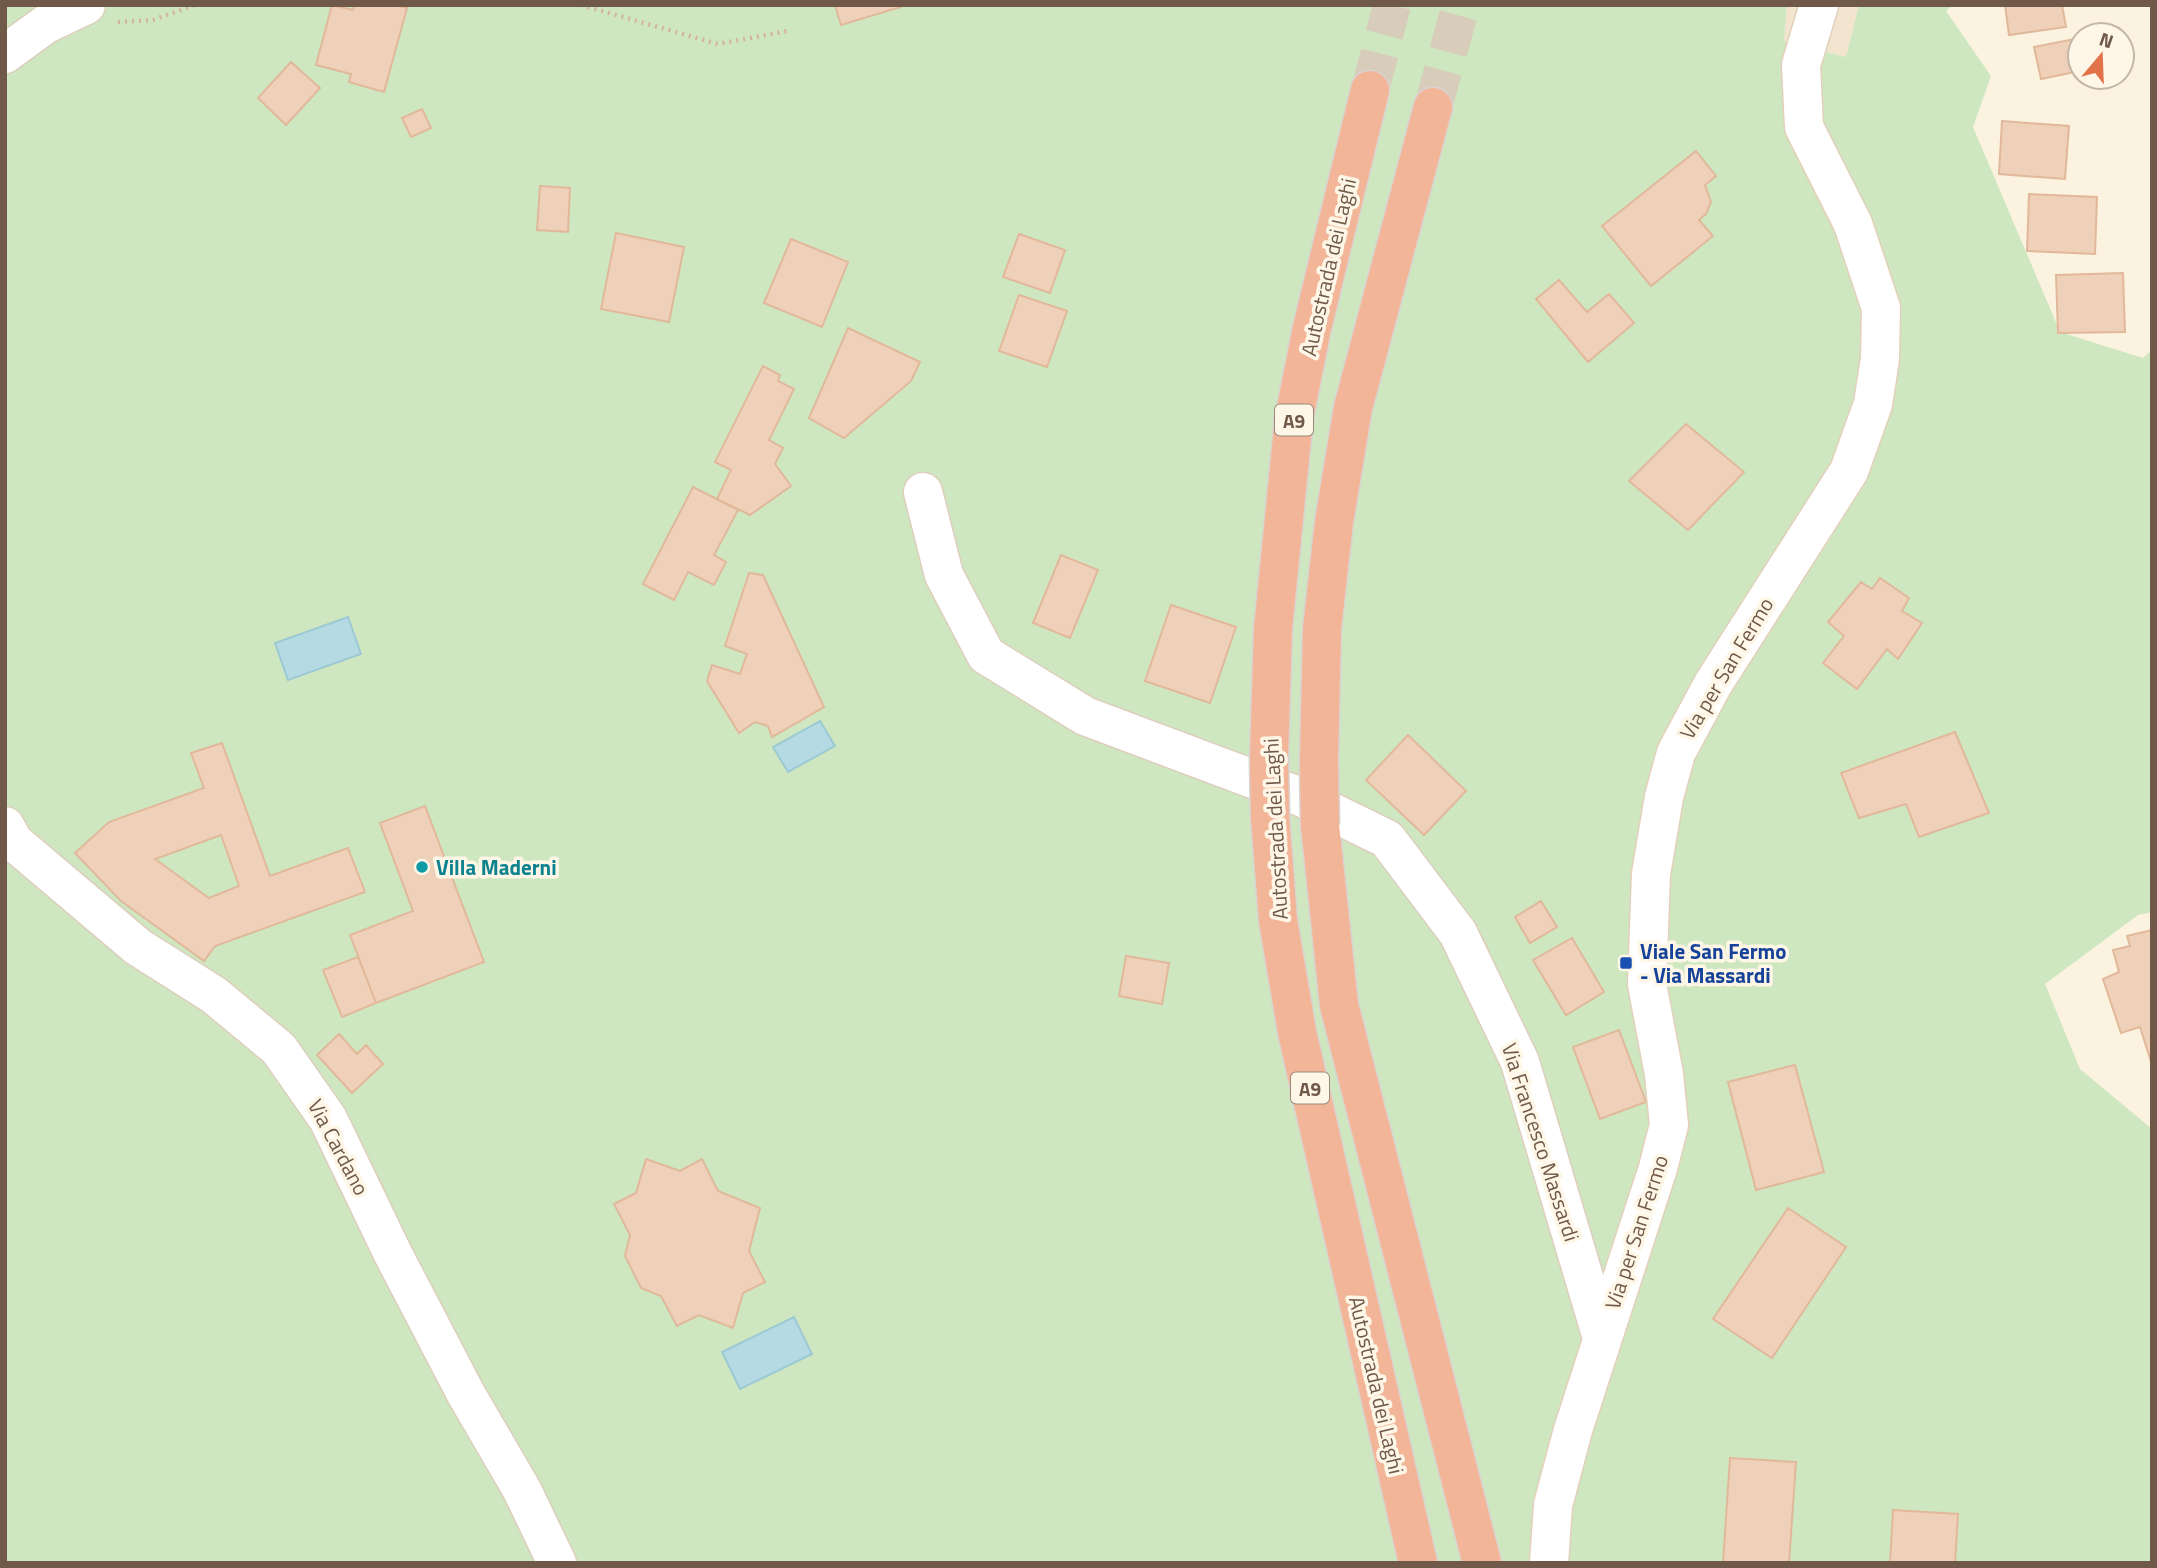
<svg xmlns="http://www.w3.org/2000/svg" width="2157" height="1568" viewBox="0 0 2157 1568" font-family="'Titillium Web',sans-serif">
<rect width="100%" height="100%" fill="#fbf2e0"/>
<path fill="#f2e4cf" d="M1787,5H1859L1846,57L1784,41Z"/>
<path fill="#cee7c0" d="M5,5H1787L1784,41L1846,57L1859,5H1952L1946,11L1991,76L1973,127L2060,332L2143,358L2152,350V912L2138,915L2045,984L2080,1069L2152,1129V1563H5Z"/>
<path fill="#b6dae3" stroke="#9cc9d4" stroke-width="2" d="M348,617L361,654L288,680L275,643Z
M820,721L835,746L788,772L773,747Z
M794,1317L812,1354L740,1389L722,1352Z"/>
<path fill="#efd1b9" stroke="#e1b89a" stroke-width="2" fill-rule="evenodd" d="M332,5L353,10L354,5H396L407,8L384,92L349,82L351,74L316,65Z
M835,5H900L901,7L841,25Z
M2005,5H2062L2066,27L2009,35Z
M2080,38V71L2041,79L2034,47Z
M291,62L320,88L286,125L258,98Z
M422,109L431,128L411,137L402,118Z
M2002,121L2069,126L2065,179L1999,174Z
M1696,151L1716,176L1705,185L1711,202L1706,214L1699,220L1713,236L1651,286L1602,226Z
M540,186L570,188L568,232L537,230Z
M2029,194L2097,197L2095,254L2027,251Z
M616,233L684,247L669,322L601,309Z
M1019,234L1065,250L1050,293L1003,277Z
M791,239L848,262L822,327L764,303Z
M2123,273L2125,332L2058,333L2056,275Z
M1559,280L1587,312L1609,294L1634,323L1588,362L1536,299Z
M1019,295L1067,311L1047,367L999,351Z
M848,328L920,362L911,381L844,438L809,418Z
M763,366L780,375L778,381L794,389L769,440L783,448L775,464L791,486L750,515L717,499L731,470L715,462Z
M1686,424L1744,472L1688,530L1629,481Z
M693,487L738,510L714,555L726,562L714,585L688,572L674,600L643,584Z
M1061,555L1098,570L1070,638L1033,623Z
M749,573L763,575L824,707L772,737L768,726L755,722L739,733L707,681L712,665L740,674L747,654L725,646Z
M1880,578L1909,598L1902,611L1922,623L1898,659L1887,649L1857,689L1823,663L1844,636L1828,622L1861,582L1872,589Z
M1171,605L1236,627L1210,703L1145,681Z
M1955,732L1989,813L1919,837L1906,804L1859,818L1841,773Z
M1408,735L1466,791L1424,835L1366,780Z
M222,743L270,876L348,848L365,892L215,946L204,961L121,901L75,853L109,822L204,788L191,753ZM221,835L239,886L209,898L155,859Z
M425,806L484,962L376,1003L350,935L413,911L380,823Z
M1541,901L1557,927L1530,943L1515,917Z
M2152,930V1065L2140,1027L2121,1033L2103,979L2119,972L2113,950L2130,946L2127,936Z
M1572,938L1604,992L1566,1015L1533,960Z
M1126,956L1169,963L1162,1004L1119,996Z
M358,957L376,1003L342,1017L323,970Z
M1619,1030L1646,1102L1600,1119L1573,1047Z
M339,1034L357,1054L366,1045L383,1064L352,1093L317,1055Z
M1795,1065L1824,1172L1756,1190L1728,1082Z
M646,1159L680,1171L702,1159L718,1191L760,1208L749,1251L765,1282L743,1293L733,1328L699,1315L677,1326L661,1296L641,1288L625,1256L630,1235L614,1204L636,1193Z
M1788,1208L1846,1247L1772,1358L1713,1319Z
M1730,1458L1796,1462L1789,1563H1723Z
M1893,1510L1958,1514L1955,1563H1890Z"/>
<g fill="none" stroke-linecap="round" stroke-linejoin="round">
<path stroke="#d8ccba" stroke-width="38" stroke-dasharray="38 19" stroke-linecap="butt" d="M1370,90L1392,5
M1433,107L1461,5"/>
<defs>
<path id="minor" d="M5,54L46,24L86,5
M923,492L944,575L986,655L1085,716L1301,797L1387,839L1458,933L1520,1062L1602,1338
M5,826L14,842L138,947L214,995L279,1049L328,1119L393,1254L466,1394L522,1490L557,1563"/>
<path id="secondary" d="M1549,1563L1553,1505L1573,1430L1658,1168L1669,1125L1664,1074L1647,984L1651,874L1664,797L1676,753L1713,684L1849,471L1873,404L1880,359L1881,308L1853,224L1804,127L1801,65L1819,5"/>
<path id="motorway" d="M1269,757L1273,629L1294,418L1312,328L1370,90
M1319,760L1322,629L1334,522L1353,408L1433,107
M1270,816L1278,920L1297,1032L1418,1563
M1320,825L1339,1005L1482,1563"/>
</defs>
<use href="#minor" stroke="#decebd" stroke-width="41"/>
<use href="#secondary" stroke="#e3d0bb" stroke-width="41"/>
<use href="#motorway" stroke="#dad4d0" stroke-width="41"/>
<path stroke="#d3b49d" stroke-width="4.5" stroke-dasharray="2 5" stroke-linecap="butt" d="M581,5L718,44L787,31
M118,22L153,20L195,5"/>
<use href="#minor" stroke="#fff" stroke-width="38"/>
<use href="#secondary" stroke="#fff" stroke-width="38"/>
<use href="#motorway" stroke="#f3b598" stroke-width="38"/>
<defs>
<path id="motorway-bridge" d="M1269,757L1270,816
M1319,760L1320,825"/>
</defs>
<use href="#motorway-bridge" stroke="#dad4d0" stroke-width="41" stroke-linecap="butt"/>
<use href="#motorway-bridge" stroke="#f3b598" stroke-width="38"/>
</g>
<circle fill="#0f9aa8" stroke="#fef6e6" stroke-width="2.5" cx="422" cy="867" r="7"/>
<rect fill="#1a4fb4" stroke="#fef6e6" stroke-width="2.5" x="1619" y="956" width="14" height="14" rx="3.5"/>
<g text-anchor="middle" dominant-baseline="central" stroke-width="7" stroke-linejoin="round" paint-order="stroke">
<g fill="#fef6e6" stroke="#9b8878" stroke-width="2">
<rect x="1275" y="404.5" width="38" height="31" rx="5"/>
<rect x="1291" y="1072.5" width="38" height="31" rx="5"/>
</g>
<g font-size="19" font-weight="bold" fill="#705949">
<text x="1294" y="420">A9</text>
<text x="1310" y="1088">A9</text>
</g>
<g font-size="21" fill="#705949" stroke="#fef6e6">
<text transform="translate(1328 267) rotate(-77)">Autostrada dei Laghi</text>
<text transform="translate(1726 668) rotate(-59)">Via per San Fermo</text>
<text transform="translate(1275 829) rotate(-93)">Autostrada dei Laghi</text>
<text transform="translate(1541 1142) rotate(72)">Via Francesco Massardi</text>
<text transform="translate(339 1147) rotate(62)">Via Cardano</text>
<text transform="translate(1636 1232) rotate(-72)">Via per San Fermo</text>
<text transform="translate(1377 1385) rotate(77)">Autostrada dei Laghi</text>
</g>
<g font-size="21" font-weight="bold" fill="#0d838f" stroke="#fef6e6" text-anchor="start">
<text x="436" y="867">Villa Maderni</text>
</g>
<g font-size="21" font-weight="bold" fill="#164399" stroke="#fef6e6" text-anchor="start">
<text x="1640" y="951">Viale San Fermo<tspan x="1640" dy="24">- Via Massardi</tspan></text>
</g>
</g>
<rect width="2157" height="1568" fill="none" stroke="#705949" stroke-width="14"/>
<g transform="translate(2101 56) rotate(19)"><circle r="33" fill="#fef6e6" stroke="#c5b7a7" stroke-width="2"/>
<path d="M0-5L12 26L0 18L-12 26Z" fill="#e17249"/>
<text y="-10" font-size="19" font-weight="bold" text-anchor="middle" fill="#705949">N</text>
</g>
</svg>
